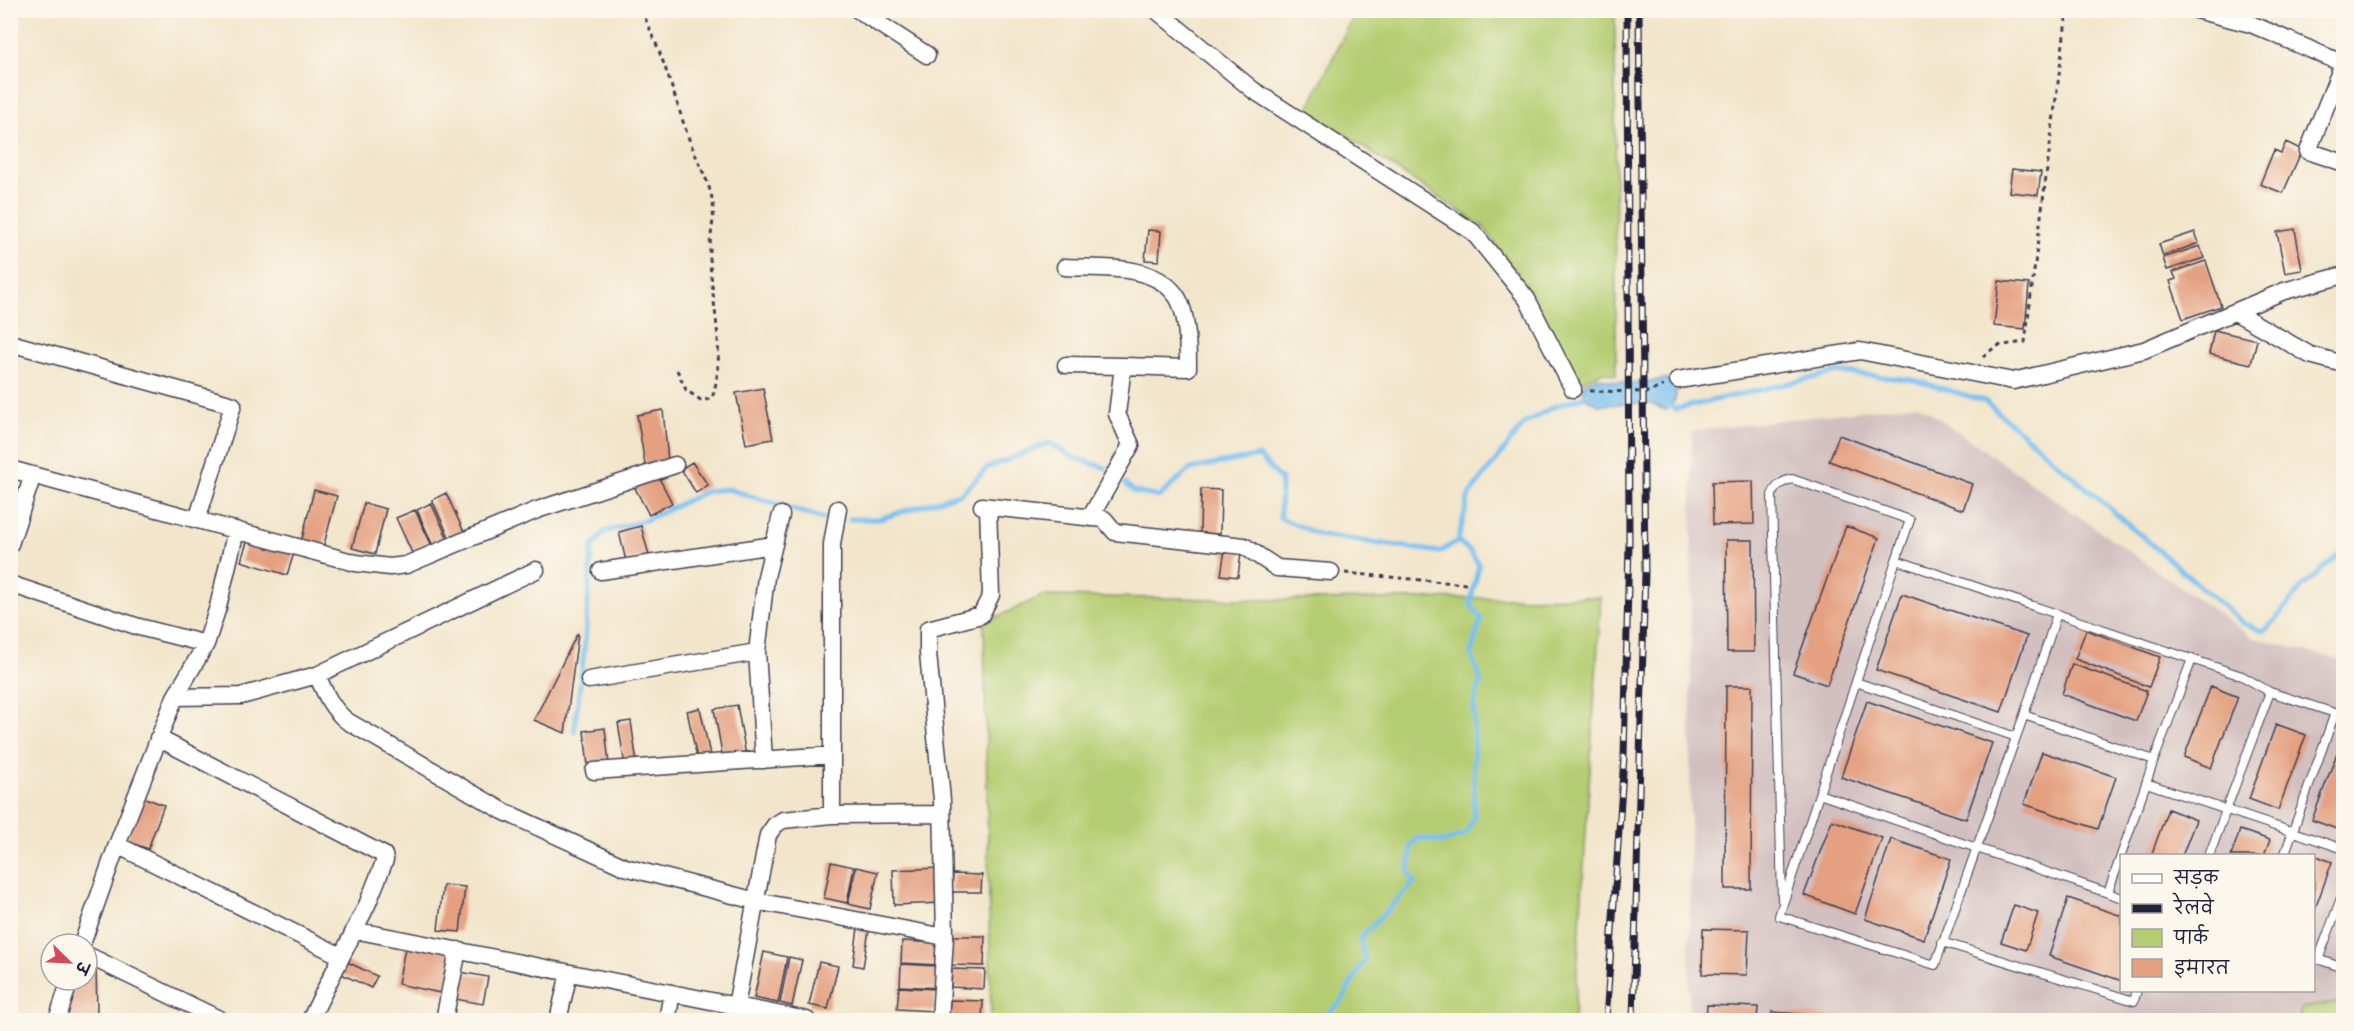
<svg xmlns="http://www.w3.org/2000/svg" width="2354" height="1031" viewBox="0 0 2354 1031" font-family="'Balsamiq Sans','Playpen Sans Deva',sans-serif">
<rect width="100%" height="100%" fill="#fbf7ec"/>
<filter id="ink" filterUnits="userSpaceOnUse"><feTurbulence type="fractalNoise" baseFrequency=".0167" numOctaves="2"/><feDisplacementMap in="SourceGraphic" scale="12" xChannelSelector="R" yChannelSelector="G"/><feConvolveMatrix kernelMatrix="1 2 1 2 8 2 1 2 1" color-interpolation-filters="sRGB"/></filter>
<filter id="wash" filterUnits="userSpaceOnUse"><feTurbulence type="fractalNoise" baseFrequency=".008" numOctaves="4" result="noise"/><feDisplacementMap in="SourceGraphic" scale="24" xChannelSelector="R" yChannelSelector="G"/><feGaussianBlur stdDeviation="1.35" result="paint"/><feColorMatrix in="noise" values="0 0 0 0 0 0 0 0 0 0 0 0 0 0 0 0 0 1.4 0 .05"/><feComposite in="paint" operator="in"/></filter>
<g filter="url(#wash)">
<rect width="100%" height="100%" fill="#f2e5cb"/>
<path fill="#d2bfc0" fill-rule="evenodd" d="M1918,404L2252,637L2343,661V1020H1689L1692,431ZM2122,856H2314V990H2122Z"/>
<path fill="#b5cd72" stroke="#6c7856" stroke-width="1.5" d="M1356,11H1615L1616,375L1602,372L1580,382L1535,300L1484,227L1307,110Z
M1042,596L1293,600L1601,597L1574,1020H991L984,623Z
M2343,1002V1020H2299L2301,1008Z"/>
<path fill="#78bff0" stroke="#4d7096" stroke-width="1.5" d="M1597,377C1624,386 1642,383 1670,378L1678,383L1675,400L1666,410L1649,403L1599,405L1584,397V384Z"/>
<g fill="none" stroke-linecap="round" stroke-linejoin="round">
<path stroke="#78bff0" stroke-width="5" d="M1666,404L1676,409L1838,372L1914,380L1985,401L2243,623L2263,631L2274,622L2301,588L2344,550
M1125,484L1135,492L1159,497L1190,469L1259,456L1281,480L1280,518L1320,535L1440,552L1458,541L1469,495L1525,423L1553,407L1584,397
M850,519H879L962,493L987,468L1049,443L1075,458L1106,468
M574,732L584,653L592,548L604,532L646,520L707,491L728,489L824,519
M1321,1020L1341,1002L1365,959L1360,938L1415,882L1409,874L1411,845L1419,838L1443,842L1466,834L1474,817V704L1481,681L1471,653L1481,619L1470,604L1479,565L1470,551L1458,541"/>
</g>
<g id="blocks">
<path fill="#e4a081" d="M2286,142L2302,150L2283,193L2260,184L2274,150L2281,153Z
M2012,169L2041,172L2038,195L2009,192Z
M2295,229L2302,270L2285,273L2277,232Z
M1148,230L1161,231L1159,261L1145,260Z
M2195,232L2199,243L2163,256L2159,244Z
M2200,246L2204,258L2167,270L2163,258Z
M2206,261L2221,306L2183,319L2170,281L2176,279L2173,272Z
M1999,281L2029,284L2025,329L1994,326Z
M2214,330L2257,340L2251,364L2209,354Z
M763,388L773,439L746,444L736,393Z
M663,410L668,461L646,471L637,415Z
M1839,435L1972,484L1963,510L1829,461Z
M692,462L708,485L696,493L681,469Z
M657,474L672,503L649,515L634,486Z
M1753,481L1754,524L1713,525L1712,482Z
M1201,489L1221,490L1220,534L1200,533Z
M314,490L337,496L323,548L301,543Z
M446,493L464,532L450,539L432,500Z
M364,503L386,509L375,554L352,548Z
M431,503L448,539L433,546L417,510Z
M415,510L432,546L413,555L396,518Z
M641,526L649,555L626,561L619,532Z
M1846,526L1879,538L1827,685L1793,673Z
M248,539L294,553L287,575L241,561Z
M1726,540H1753L1754,652H1727Z
M1225,550L1241,552L1238,577L1221,575Z
M1902,594L2027,636L2001,712L1876,670Z
M2086,630L2160,657L2149,687L2075,659Z
M577,634H578L565,733L534,720Z
M2072,664L2147,691L2136,721L2062,694Z
M1726,686H1752L1751,889H1725Z
M2211,686L2238,697L2211,768L2184,757Z
M1867,701L1992,743L1966,819L1841,777Z
M737,705L746,755L723,759L714,709Z
M700,708L710,755L697,758L687,711Z
M631,721L637,764L625,766L618,723Z
M2276,724L2306,735L2278,810L2249,799Z
M605,728L609,764L588,766L584,731Z
M2340,745L2344,746L2342,831L2312,820Z
M2042,752L2116,777L2098,829L2024,804Z
M142,797L164,805L148,849L126,841Z
M2168,809L2196,820L2182,856H2151Z
M1832,820L1882,838L1855,914L1804,895Z
M2240,830L2270,840L2264,856H2231Z
M1891,839L1951,859L1924,939L1865,919Z
M2314,855L2332,862L2314,912Z
M831,862L854,867L847,903L824,898Z
M856,867L878,872L870,909L848,904Z
M940,868L942,903L894,905L893,870Z
M953,874L982,875L981,892H952Z
M443,885L465,887L460,932L438,930Z
M2068,898L2122,916V981L2049,956Z
M2014,905L2038,913L2026,950L2001,942Z
M858,928L869,930L863,967L853,965Z
M1703,929L1749,930L1747,975L1702,974Z
M951,936H985L984,966L950,965Z
M902,941L939,943L938,965L901,963Z
M406,943L454,952L445,994L398,984Z
M764,952L787,957L778,1003L754,998Z
M789,957L802,960L792,1006L780,1003Z
M343,960L377,976L371,988L337,972Z
M819,962L838,966L828,1009L809,1005Z
M87,964L96,966L97,1014L105,1020H64L75,980H87Z
M901,964L937,966V988L900,986Z
M952,969L985,970L984,989L951,987Z
M460,972L488,977L483,1004L455,999Z
M899,987L936,989L934,1011L897,1009Z
M950,1000L983,1001L982,1020L949,1018Z
M1707,1005L1758,1007L1757,1020H1706Z
M1772,1012L1870,1019L1869,1020H1772Z"/>
</g>
</g>
<g filter="url(#ink)">
<use href="#blocks" fill-opacity="0" stroke="#413f51" stroke-width="1.5"/>
<g fill="none" stroke-linecap="round" stroke-linejoin="round">
<defs>
<path id="lane" d="M1856,682L2016,737
M2024,715L2057,614
M2154,760L2192,659
M2146,783L2344,849
M1819,794L2108,893
M2209,856L2270,692
M2284,856L2335,713
M2122,898L2108,893L2154,760L2024,715L1935,965L1779,916L1896,560L2242,676L2270,692L2344,716
M1782,900L1772,495C1775,486 1783,481 1792,479L1910,520L1896,560
M1942,942L2134,1001L2137,990
M2314,958L2344,968
M2318,960L2344,890"/>
<path id="street" d="M858,10L927,55
M1156,10L1253,90L1473,232L1527,299L1573,389
M2196,10L2251,24L2344,64
M2343,64L2308,151L2344,163
M1065,267C1101,269 1151,263 1175,294C1188,310 1188,348 1188,368L1123,366
M2235,312L2310,355L2344,364
M10,343L233,405L197,520
M1066,365L1123,366L1117,414L1131,445L1090,518
M1678,380L1860,351L2013,381L2144,350L2284,291L2344,275
M10,469L356,563L390,567L406,565L537,510L675,465
M982,506L1104,519L1115,532L1244,546L1277,568L1331,572
M10,544L33,475
M601,571L774,545
M10,584L139,627L206,644L218,607L236,530
M317,675C325,693 331,708 347,721L503,811L625,867L756,901L945,937
M589,680L757,652
M175,697L241,696L317,675L536,570
M158,738L384,855L385,860L367,905L310,1020
M764,760L757,652L766,577L781,515
M594,771L832,755
M832,815V544L838,509
M117,845L341,956
M354,930L807,1020
M82,944L117,845L175,697L206,644
M87,955L221,1020
M736,1006L768,835L775,825L783,820L832,815L942,814
M57,1020L70,980
M444,1020L458,950
M558,1020L569,973
M667,1020L672,993
M940,1020L945,937L942,800L928,653V629L981,615L991,595L988,507"/>
</defs>
<use href="#lane" stroke="#413f51" stroke-width="10"/>
<use href="#street" stroke="#413f51" stroke-width="19"/>
<path stroke="#413f51" stroke-width="3" stroke-dasharray="4.5 4.5" stroke-linecap="butt" d="M641,10C662,51 674,96 689,139C697,161 709,180 713,203C715,218 710,234 710,249C709,298 728,350 712,398L702,401L686,390L677,370
M1983,357L1996,346L2025,342L2067,12
M1590,391L1649,392L1663,386
M1345,573L1466,584"/>
<use href="#lane" stroke="#fff" stroke-width="8"/>
<use href="#street" stroke="#fff" stroke-width="16"/>
<defs>
<path id="rail" d="M1606,1020L1624,757L1629,543L1627,10
M1633,1020L1645,571L1639,10"/>
</defs>
<use href="#rail" stroke="#22223b" stroke-width="7"/>
<use href="#rail" stroke="#fbf7ec" stroke-width="4.5" stroke-dasharray="14" stroke-linecap="butt"/>
</g>
</g>
<rect width="2354" height="1031" fill="none" stroke="#fbf7ec" stroke-width="36"/>
<rect x="2120" y="854" width="195" height="138" fill="#fbf7ec" stroke="#a4a2a5" stroke-width="1.5"/>
<rect x="2132" y="874" width="30" height="9" fill="#ffffff" stroke="#a4a2a5" stroke-width="1.5"/>
<text x="2174" y="884" font-size="18" fill="#22223b">सड़क</text>
<rect x="2132" y="904" width="30" height="9" fill="#22223b" stroke="#a4a2a5" stroke-width="1.5"/>
<text x="2174" y="914" font-size="18" fill="#22223b">रेलवे</text>
<rect x="2132" y="929" width="30" height="18" fill="#b5cd72" stroke="#a4a2a5" stroke-width="1.5"/>
<text x="2174" y="944" font-size="18" fill="#22223b">पार्क</text>
<rect x="2132" y="959" width="30" height="18" fill="#e4a081" stroke="#a4a2a5" stroke-width="1.5"/>
<text x="2174" y="974" font-size="18" fill="#22223b">इमारत</text>
<g transform="translate(69 962) rotate(114)"><circle r="28" fill="#fbf7ec" stroke="#a4a2a5" stroke-width="1.5"/>
<path d="M0-4.5L10 22L0 15L-10 22Z" fill="#d1495b"/>
<text y="-9" font-size="16" font-weight="bold" text-anchor="middle" fill="#22223b">उ</text>
</g>
</svg>
